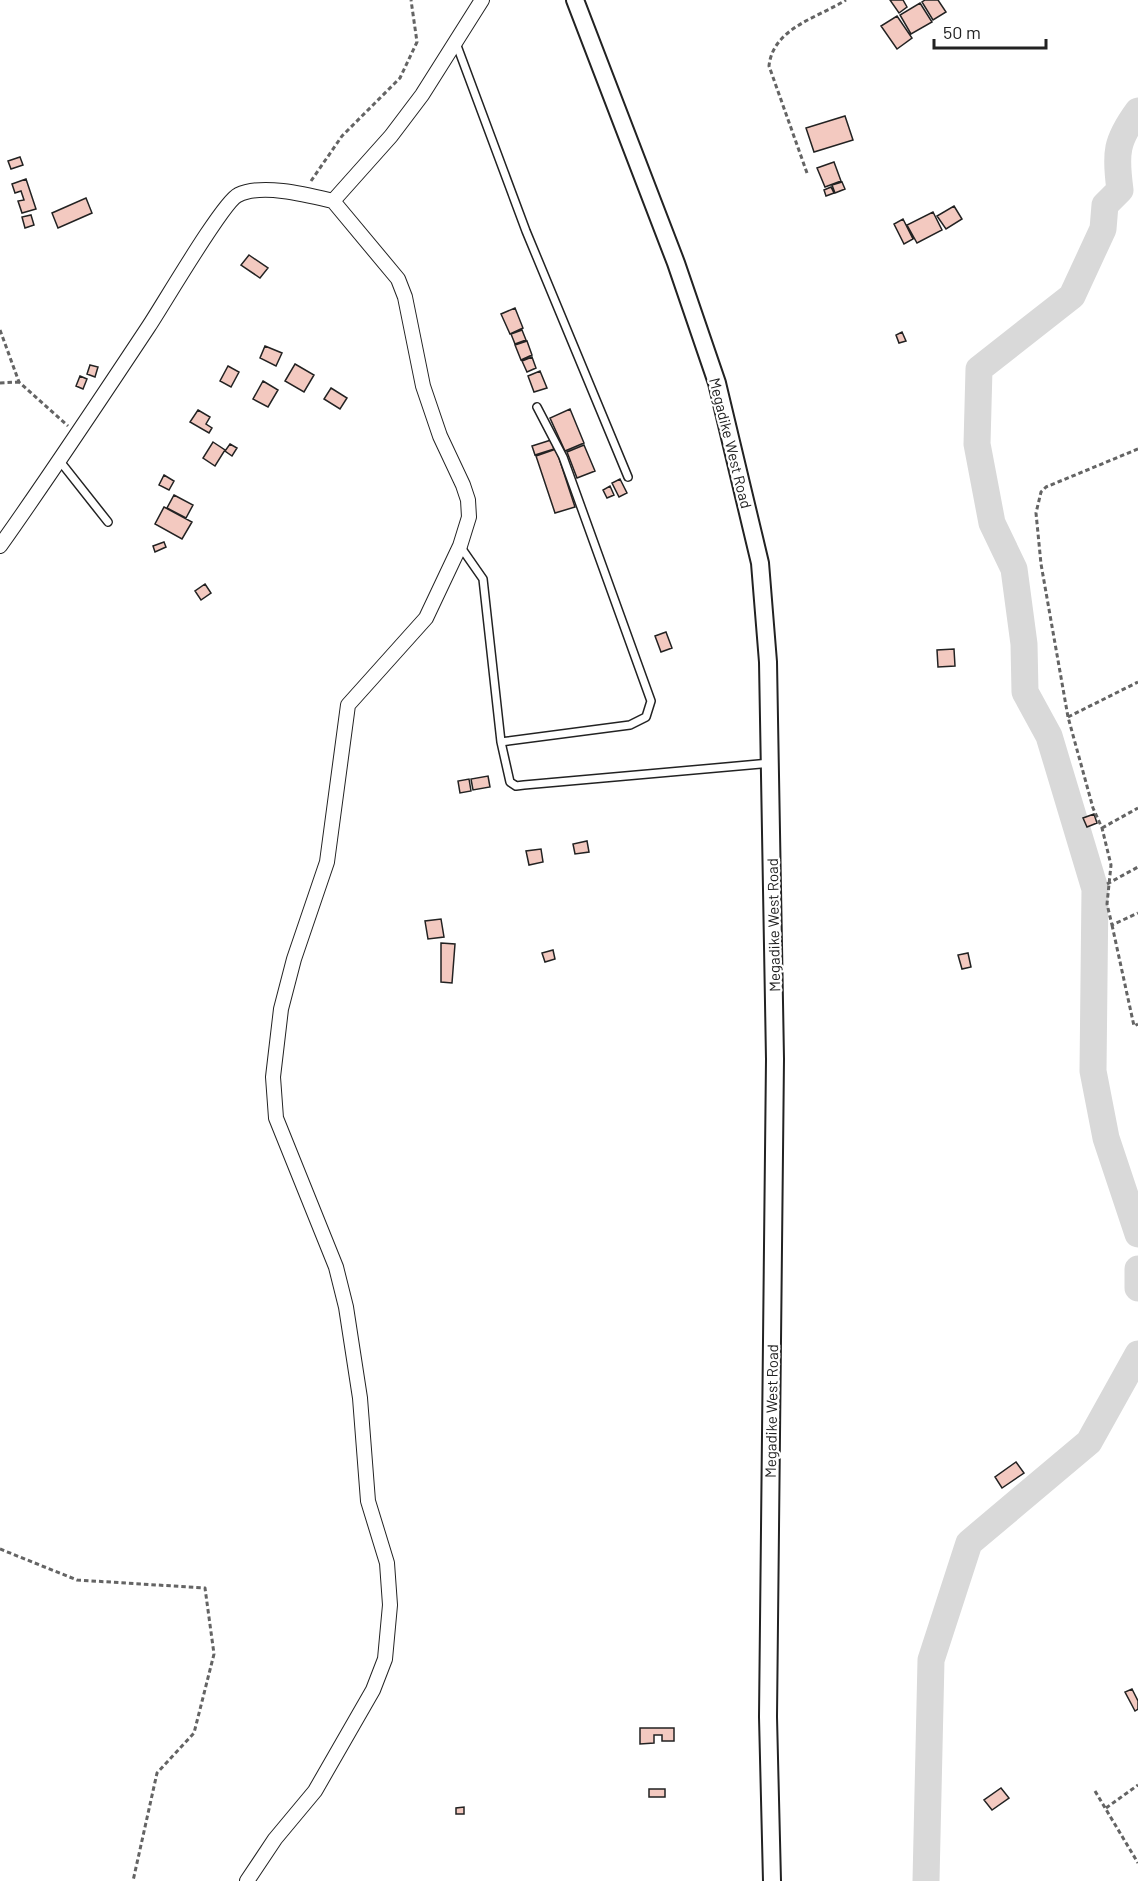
<svg xmlns="http://www.w3.org/2000/svg" width="1138" height="1881" viewBox="0 0 1138 1881" font-family="Barlow,sans-serif">
<rect width="100%" height="100%" fill="#fff"/>
<g fill="none" stroke-linecap="round" stroke-linejoin="round">
<path stroke="#d9d9d9" stroke-width="27" d="M1138,111C1116,141 1115,153 1120,190L1105,205L1103,229L1072,296L979,369L977,444L992,523L1014,569L1024,644L1025,692L1049,736L1095,889L1093,1071L1106,1138L1138,1234
M1138,1269V1288
M926,1881L931,1660L969,1543L1089,1442L1138,1354"/>
</g>
<path fill="#f3c9c0" stroke="#222" stroke-width="1.5" d="M890,0H903L907,7L899,13Z
M925,0H938L946,12L933,20L922,2Z
M920,3L932,22L911,34L900,15Z
M897,16L912,38L897,49L881,26Z
M845,116L853,140L814,152L806,128Z
M20,157L23,165L11,169L8,161Z
M834,162L841,181L825,187L817,168Z
M26,179L36,209L22,213L18,201L24,200L21,191L15,193L12,184Z
M842,182L845,189L835,193L832,185Z
M831,187L834,193L826,196L824,190Z
M86,198L92,213L58,228L52,213Z
M954,206L962,219L946,229L937,216Z
M933,212L942,230L917,243L907,225Z
M31,215L34,225L25,228L22,217Z
M903,219L913,239L904,244L894,224Z
M249,255L268,268L260,278L241,265Z
M515,308L523,328L510,334L501,314Z
M522,330L526,340L515,344L511,334Z
M902,332L906,341L899,343L896,335Z
M527,341L532,355L521,360L515,345Z
M265,346L282,353L276,366L260,358Z
M532,357L536,368L527,372L522,361Z
M295,364L314,375L304,392L285,381Z
M90,365L98,367L95,377L87,374Z
M228,366L239,372L231,387L220,381Z
M540,371L547,388L534,392L528,376Z
M80,376L87,379L83,389L76,386Z
M263,381L278,390L268,407L253,399Z
M331,388L347,398L340,409L324,399Z
M570,409L584,443L565,451L550,418Z
M198,410L210,417L206,424L212,428L209,433L190,422Z
M551,440L554,449L535,455L532,446Z
M213,442L225,450L215,466L203,458Z
M230,444L237,448L232,456L225,451Z
M584,445L595,471L577,478L567,452Z
M556,449L575,507L555,513L536,456Z
M164,475L174,481L169,490L159,485Z
M620,479L627,493L619,497L612,483Z
M610,486L614,495L607,498L603,490Z
M174,495L193,505L186,518L167,508Z
M164,507L192,522L182,539L155,524Z
M164,542L166,547L155,552L153,546Z
M205,584L211,593L201,600L195,591Z
M666,632L672,648L661,652L655,636Z
M954,649L955,666L938,667L937,650Z
M488,776L490,787L473,790L471,779Z
M469,779L471,791L460,793L458,781Z
M1094,814L1097,823L1087,827L1083,818Z
M587,841L589,852L575,854L573,844Z
M541,849L543,862L529,865L526,851Z
M441,919L444,937L428,939L425,921Z
M441,943L455,944L452,983L441,982Z
M553,950L555,959L545,962L542,953Z
M968,953L971,967L962,969L958,955Z
M1016,1462L1024,1473L1002,1488L995,1477Z
M1132,1689L1138,1701V1709L1135,1711L1125,1692Z
M640,1728H674V1741H662V1735H654V1743L640,1744Z
M1001,1788L1009,1798L992,1810L984,1800Z
M649,1789H665V1797H649Z
M464,1807V1814H456V1808Z"/>
<g fill="none" stroke-linecap="round" stroke-linejoin="round">
<defs>
<path id="service" d="M456,43L526,231L628,477
M59,460L108,522
M460,546L483,579L501,742L510,782L516,786L524,785L771,763
M501,742L630,725L646,717L651,701L563,457L537,407"/>
<path id="minor" d="M0,546C51,474 100,400 149,326C163,305 223,202 238,195C262,183 308,195 333,201L391,136L422,95L482,0
M247,1881L275,1839L315,1791L373,1690L385,1659L390,1605L387,1563L368,1501L360,1398L346,1307L336,1267L276,1118L273,1077L281,1009L294,959L327,862L348,705L426,618L460,546L469,517L468,500L463,485L440,436L423,386L405,297L398,279L333,201"/>
<path id="tertiary" d="M575,0L676,263L717,383L760,563L768,662L775,1059L768,1717L772,1881"/>
</defs>
<use href="#service" stroke="#222" stroke-width="10"/>
<use href="#minor" stroke="#222" stroke-width="16"/>
<use href="#tertiary" stroke="#222" stroke-width="20"/>
<path stroke="#646464" stroke-width="3" stroke-dasharray="4.5 3" stroke-linecap="butt" d="M807,173L769,66C773,28 817,18 846,0
M311,181L342,136L400,78L417,42L411,0
M0,330L19,382L68,426
M0,383L19,382
M1138,449L1046,487L1041,492L1036,513L1041,564L1068,717L1093,808L1102,828L1111,865L1107,904L1112,925L1138,913
M1068,717L1138,682
M1102,828L1138,808
M1107,884L1138,867
M1112,925L1134,1026L1138,1024
M0,1549L77,1580L205,1588L214,1654L194,1733L157,1773L133,1881
M1095,1791L1138,1863
M1106,1808L1138,1785"/>
<use href="#service" stroke="#fff" stroke-width="7"/>
<use href="#minor" stroke="#fff" stroke-width="14"/>
<use href="#tertiary" stroke="#fff" stroke-width="16"/>
</g>
<g text-anchor="middle" dominant-baseline="central" stroke-width="4.5" stroke-linejoin="round" paint-order="stroke">
<g font-size="15" fill="#222" stroke="#fff">
<text transform="translate(731 443) rotate(76)">Megadike West Road</text>
<text transform="translate(773 925) rotate(-91)">Megadike West Road</text>
<text transform="translate(771 1411) rotate(-89)">Megadike West Road</text>
</g>
</g>
<path d="M934 39v9h112v-9" fill="none" stroke="#222222" stroke-width="3"/>
<text x="943" y="39" font-size="18" fill="#222222" stroke="#ffffff" stroke-width="4.5" paint-order="stroke">50 m</text>
</svg>
